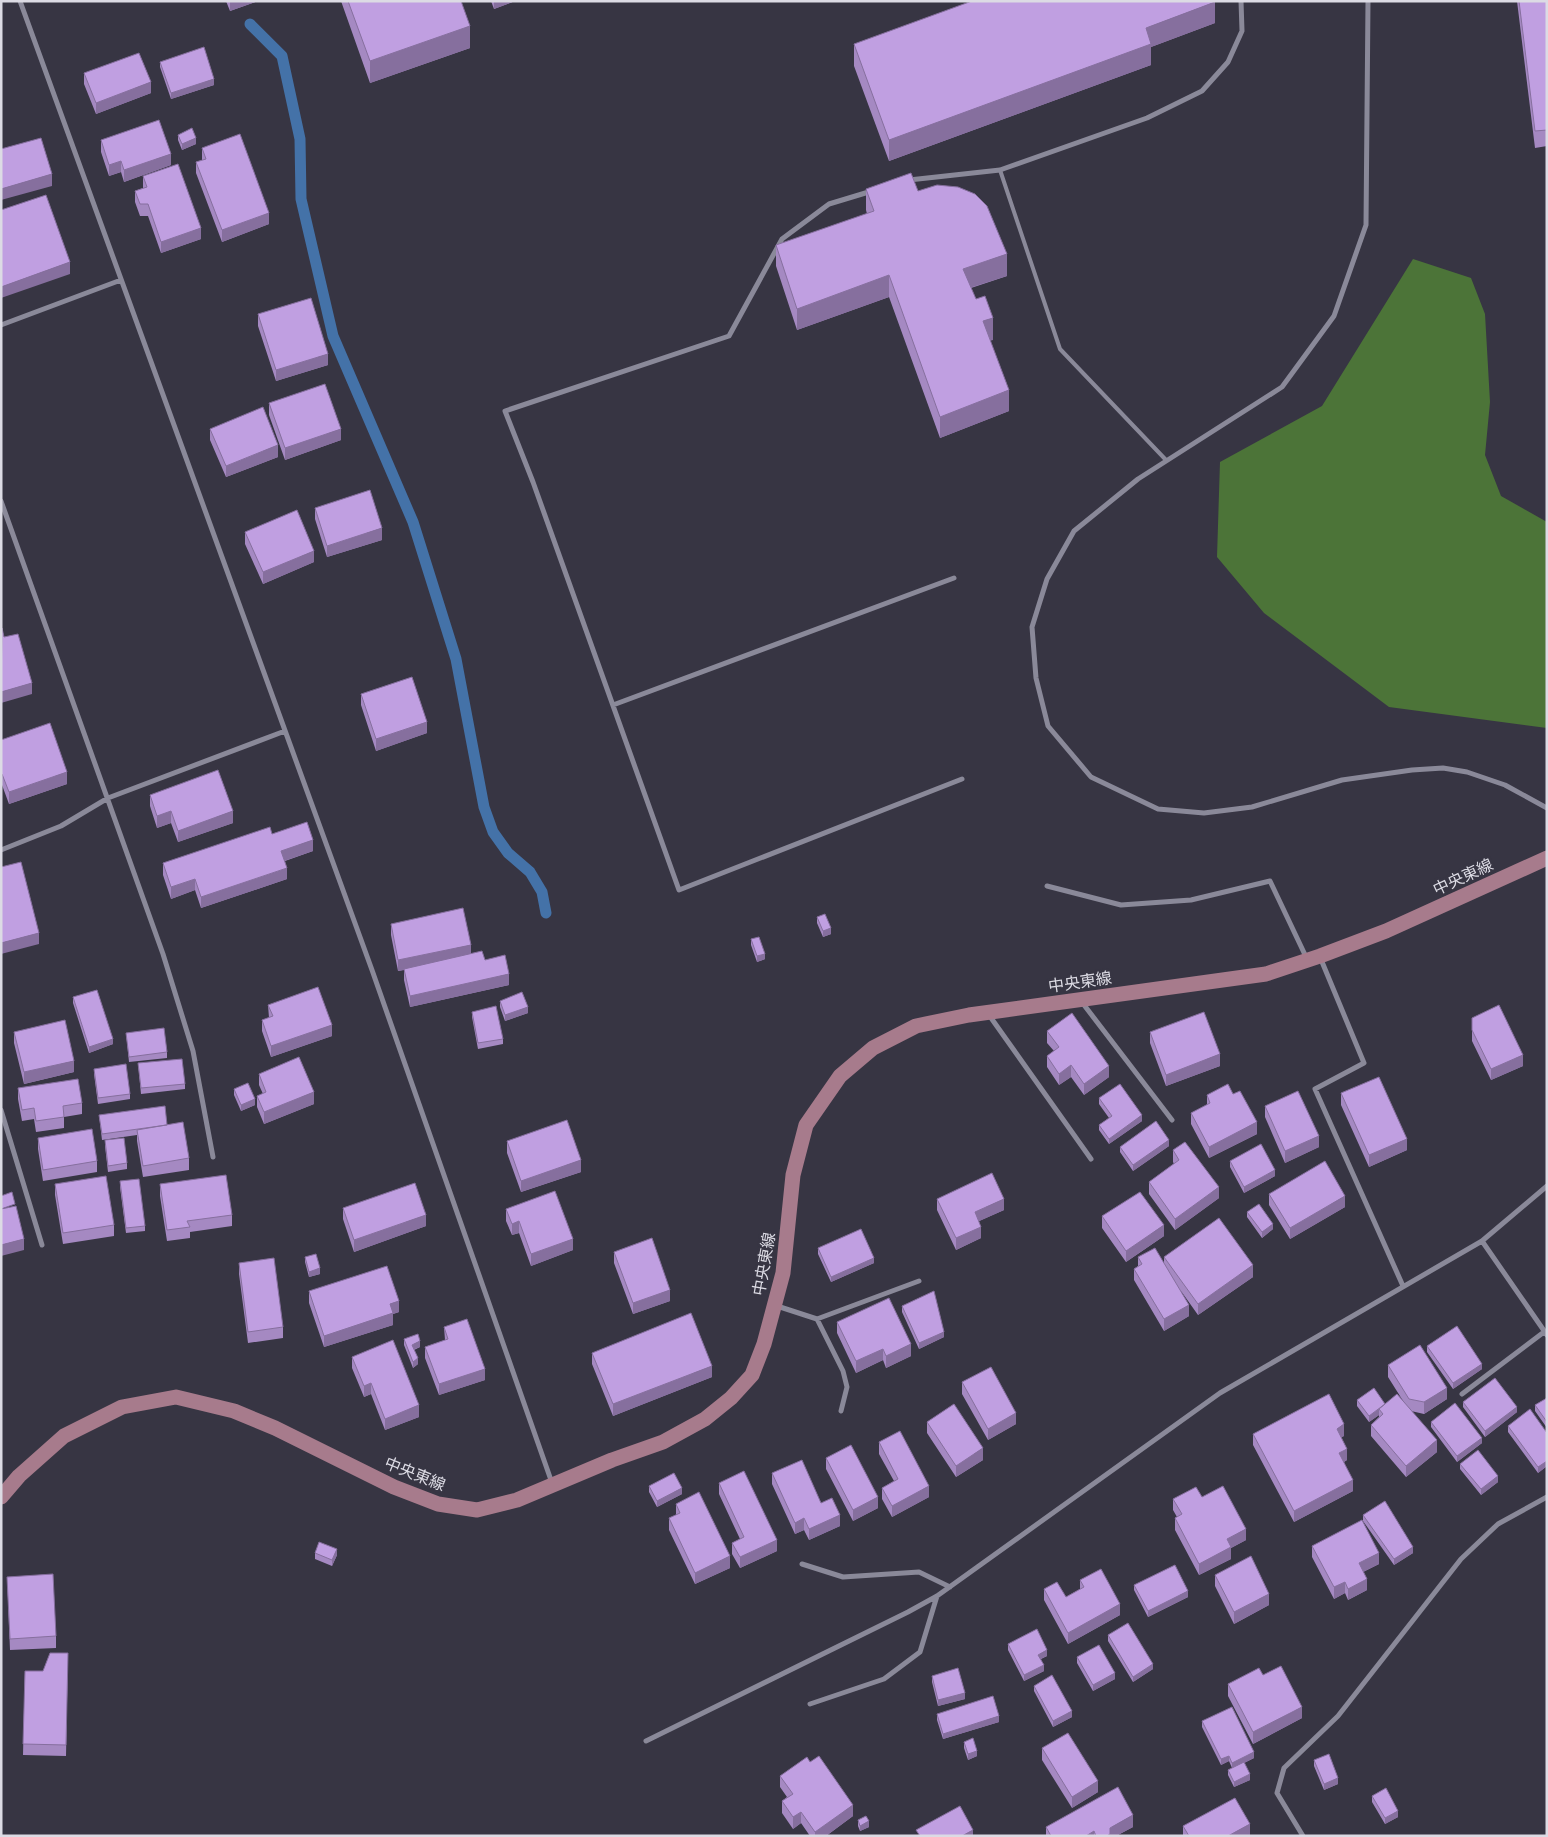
<svg xmlns="http://www.w3.org/2000/svg" width="1548" height="1837" viewBox="0 0 1548 1837" font-family="Roboto,'Noto Sans JP',sans-serif">
<rect width="100%" height="100%" fill="#373543"/>
<path fill="#4c7438" d="M1413,259L1471,278L1485,314L1490,402L1485,455L1501,496L1547,522V728L1389,707L1264,613L1217,557L1220,462L1322,406Z"/>
<g fill="none" stroke-linecap="round" stroke-linejoin="round">
<path stroke="#4472a8" stroke-width="11" d="M250,24L282,56L300,139L301,199L333,336L413,522L456,659L484,807L493,832L508,853L530,872L542,892L546,913"/>
<path stroke="#8a8999" stroke-width="4" d="M1000,170L1060,349L1166,460"/>
<path stroke="#8a8999" stroke-width="5" d="M20,1L372,970L552,1483
M1368,1L1366,225L1334,316L1282,387L1138,479L1074,531L1047,579L1032,627L1036,678L1048,726L1091,777L1158,809L1204,813L1252,807L1342,780L1412,770L1443,768L1467,772L1505,785L1547,808
M909,180L1000,170L1147,118L1202,91L1228,62L1242,31L1241,1
M872,191L829,204L782,239L729,336L505,411L533,482L679,890L962,779
M1,325L121,280
M1,501L163,954L193,1051L213,1157
M613,705L954,578
M1,850L61,826L108,798L285,731
M1047,886L1121,905L1191,900L1270,881L1307,959
M1320,957L1364,1063L1315,1089L1403,1286
M1081,1001L1172,1120
M989,1015L1091,1159
M1,1110L42,1245
M1482,1241L1547,1335
M777,1306L817,1319L843,1371L847,1387L841,1411
M817,1319L919,1281
M1462,1394L1544,1332
M802,1564L843,1577L919,1572L950,1587
M810,1704L884,1679L920,1652L937,1596
M646,1741L908,1612L937,1596L1220,1393L1482,1241L1547,1186
M1303,1836L1277,1793L1284,1768L1338,1716L1461,1559L1498,1524L1547,1497"/>
<path stroke="#a77b8c" stroke-width="15" d="M1,1497L19,1476L64,1436L122,1407L176,1397L234,1411L275,1428L394,1487L438,1504L477,1510L517,1500L612,1460L663,1442L705,1419L731,1398L752,1375L764,1344L783,1273L793,1175L806,1125L840,1076L873,1048L916,1026L969,1015L1266,974L1320,956L1386,931L1547,858"/>
</g>
<path fill="#a589c2" d="M226,1H258L230,11Z
M341,1H461L470,48L370,83Z
M491,1H515L494,9Z
M1517,1H1547V146L1535,148Z
M1215,23L1151,47V65L889,161L854,66V44Z
M160,62L214,85L171,99L160,67Z
M84,73L151,93L96,114L84,84Z
M178,135L196,144L182,150L178,140Z
M101,140L171,165L124,182L121,172L109,176L101,152Z
M202,148L269,224L222,242L196,173V162L202,160Z
M143,176L201,239L161,253L148,216H140L135,202V191L143,188Z
M866,189L918,191L1007,276L971,288L993,340H990L1009,411L940,438L889,297L797,330L776,266V245L867,214L866,210Z
M258,314L328,365L276,381L258,326Z
M269,403L341,440L285,460L269,415Z
M210,429L278,457L226,477L210,440Z
M315,508L382,540L327,557L315,519Z
M245,532L314,562L263,584L245,544Z
M361,694L427,733L376,751L361,705Z
M1,740L67,784L9,804L2,785L1,786Z
M150,795L233,823L178,842L171,823L157,828L150,806Z
M272,834L313,851L285,861L287,879L201,908L195,890L171,899L163,875V863Z
M817,917L831,934L823,937L817,923Z
M391,924L471,954L485,960L509,985L410,1007L404,980V970L398,971L391,935Z
M751,939L765,959L757,962L751,945Z
M73,997L113,1044L89,1053L73,1003Z
M500,1001L528,1013L505,1021L500,1007Z
M268,1005L332,1036L271,1057L262,1031V1020L269,1018Z
M472,1012L503,1039V1044L478,1049L472,1017Z
M1472,1018L1523,1066L1491,1080L1472,1041Z
M1047,1031L1109,1077L1084,1095L1071,1077L1059,1085L1047,1067V1056L1054,1051L1047,1043Z
M14,1032L74,1072L24,1084L14,1043Z
M1150,1032L1220,1066L1166,1086L1150,1043Z
M126,1033L167,1052V1058L129,1062Z
M138,1063L185,1084V1089L141,1094Z
M94,1069L130,1094V1099L98,1104L94,1074Z
M259,1074L314,1104L264,1124L257,1107V1096L263,1094L259,1085Z
M18,1088L82,1103V1114L64,1117V1128L36,1132L34,1119L22,1121L18,1099Z
M234,1089L255,1105L241,1111L234,1095Z
M1341,1093L1407,1150L1369,1167L1341,1105Z
M1207,1095L1257,1134L1209,1158L1191,1124V1113L1207,1105Z
M1099,1098L1142,1121L1109,1144L1099,1130V1125L1109,1118L1099,1104Z
M1265,1106L1319,1147L1285,1163L1265,1117Z
M99,1115L167,1125L189,1158V1170L143,1177L137,1141V1135L102,1140Z
M38,1138L97,1161V1172L43,1181L38,1149Z
M105,1140L127,1163V1169L108,1172L105,1146Z
M507,1141L581,1172L521,1192L507,1153Z
M1169,1146L1133,1171L1120,1152V1147Z
M1173,1150L1219,1198L1175,1230L1149,1194V1182L1174,1164L1173,1162Z
M1230,1161L1275,1176L1244,1193L1230,1167Z
M120,1181L145,1226V1231L126,1233L120,1187Z
M55,1184L114,1225V1236L63,1244L55,1195Z
M160,1184L232,1215V1226L190,1232V1238L167,1241L160,1196Z
M1269,1194L1345,1207L1290,1239L1269,1205Z
M937,1199L1004,1210L979,1221L981,1238L956,1250L937,1210Z
M343,1208L426,1226L354,1252L343,1219Z
M506,1209L573,1250L531,1266L519,1233L512,1235L506,1221Z
M1247,1212L1273,1229L1262,1238L1247,1217Z
M1102,1216L1164,1236L1126,1262L1102,1228Z
M818,1248L874,1263L831,1282L818,1254Z
M614,1252L670,1301L633,1314L614,1263Z
M305,1257L320,1274L309,1277L305,1262Z
M1138,1257L1164,1263V1257L1253,1277L1198,1315L1181,1291L1189,1316L1164,1331L1134,1280V1269L1138,1266Z
M239,1263L283,1327V1338L248,1343L239,1274Z
M309,1291L399,1312L393,1314V1325L324,1347L309,1303Z
M902,1306L944,1337L919,1349L902,1312Z
M837,1322L911,1356L886,1368L883,1360L856,1373L837,1333Z
M444,1327L485,1380L439,1395L425,1358V1347L445,1340Z
M404,1339L420,1347L414,1350L418,1364L413,1368L404,1345Z
M1427,1346L1482,1369L1453,1389L1427,1352Z
M592,1353L712,1377L613,1416L592,1364Z
M352,1357L419,1417L385,1430L371,1394L364,1397L352,1368Z
M1388,1365L1447,1399L1424,1414L1411,1411L1437,1452L1406,1477L1371,1436V1425L1379,1417V1415L1369,1422L1357,1406V1400L1385,1404H1405L1388,1377Z
M962,1382L1016,1424L988,1440L962,1394Z
M1547,1398V1428L1535,1411V1405Z
M1463,1402L1517,1412L1485,1437L1463,1407Z
M927,1422L983,1460L956,1477L927,1433Z
M1431,1422L1482,1443L1457,1462L1431,1427Z
M1508,1426L1547,1433V1466L1538,1473L1508,1432Z
M1253,1434L1344,1436L1341,1437L1347,1460L1344,1462L1353,1491L1294,1522L1253,1445Z
M879,1442L929,1497L892,1517L882,1499V1488L894,1481L879,1454Z
M826,1458L878,1508L853,1521L826,1469Z
M1460,1464L1498,1482L1481,1495L1460,1469Z
M772,1473L821,1503L840,1526L809,1540L804,1530L795,1534L772,1484Z
M719,1483L777,1551L740,1568L732,1554V1543L740,1539L719,1494Z
M649,1486L682,1494L657,1507L649,1492Z
M1202,1497L1246,1540L1231,1548V1559L1199,1575L1175,1530V1518L1177,1517L1173,1510V1499Z
M676,1504L730,1568L695,1584L669,1530V1518L676,1515Z
M1363,1515L1413,1553L1394,1565L1363,1521Z
M1312,1546L1379,1564L1363,1572L1367,1590L1348,1600L1345,1593L1334,1599L1312,1557Z
M315,1553L337,1555L332,1566L315,1559Z
M1215,1575L1269,1605L1234,1624L1215,1586Z
M7,1577L56,1636V1648L10,1650Z
M1080,1580L1120,1615L1068,1644L1044,1600V1589L1066,1597L1080,1589Z
M1134,1585L1188,1597L1148,1617L1134,1590Z
M1108,1635L1153,1669L1133,1682L1108,1641Z
M1008,1644L1047,1656L1041,1659L1044,1671L1024,1681L1008,1650Z
M68,1653L66,1756L23,1755L25,1671H43Z
M1077,1657L1115,1679L1093,1691L1077,1663Z
M1263,1675L1302,1718L1253,1744L1228,1696V1684Z
M932,1676L965,1699L938,1706L932,1682Z
M1034,1686L1072,1717L1053,1727L1034,1691Z
M937,1714L999,1722L943,1739L937,1720Z
M1202,1721L1254,1758L1244,1763L1250,1780L1234,1787L1228,1775V1770L1232,1768L1229,1761L1221,1765L1202,1727Z
M964,1742L977,1756L968,1760L964,1748Z
M1042,1748L1098,1792L1072,1808L1042,1760Z
M1314,1760L1338,1784L1324,1790L1314,1766Z
M780,1776L853,1816L826,1836H810L801,1823L793,1829L782,1813V1801L787,1797L780,1787Z
M1372,1796L1398,1817L1385,1824L1372,1802Z
M858,1820L869,1827L860,1831L858,1826Z
M1183,1826L1250,1835L1248,1836H1183Z
M1046,1827H1133L1116,1836H1046Z"/>
<path fill="#866f9e" d="M230,1H258L230,11Z
M494,1H515L494,9Z
M1215,2V23L1151,47V65L889,161V140L1146,28Z
M470,26V48L370,83V61Z
M214,79V85L171,99V93Z
M151,82V93L96,114V103Z
M196,138V144L182,150V144Z
M171,154V165L124,182V170Z
M121,161V172L109,176V165Z
M52,174V186L1,200V189Z
M269,213V224L222,242V230Z
M201,228V239L161,253V242Z
M1007,254V276L963,290V269Z
M70,262V274L1,298V287Z
M889,275V297L797,330V309Z
M993,318V340L983,343V321Z
M328,354V365L276,381V370Z
M1009,390V411L940,438V417Z
M341,429V440L285,460V448Z
M278,445V457L226,477V466Z
M382,528V540L327,557V546Z
M314,551V562L263,584V572Z
M32,683V694L1,703V692Z
M427,722V733L376,751V739Z
M67,772V784L9,804V792Z
M2,774V785L1,786V775Z
M171,811V823L157,828V816Z
M233,811V823L178,842V831Z
M313,840V851L281,862V851Z
M287,868V879L201,908V897Z
M195,879V890L171,899V887Z
M831,928V934L823,937V931Z
M39,933V944L1,954V943Z
M471,945V956L398,971V960Z
M765,954V959L757,962V956Z
M509,974V985L410,1007V996Z
M528,1007V1013L505,1021V1015Z
M332,1025V1036L271,1057V1046Z
M113,1039V1044L89,1053V1047Z
M1220,1054V1066L1166,1086V1075Z
M1523,1055V1066L1491,1080V1069Z
M74,1061V1072L24,1084V1072Z
M1071,1065V1077L1059,1085V1074Z
M1109,1066V1077L1084,1095V1084Z
M314,1092V1104L264,1124V1112Z
M255,1099V1105L241,1111V1105Z
M1142,1115V1121L1109,1144V1139Z
M1257,1122V1134L1209,1158V1147Z
M1319,1136V1147L1285,1163V1151Z
M1407,1139V1150L1369,1167V1155Z
M1169,1140V1146L1133,1171V1165Z
M581,1160V1172L521,1192V1181Z
M1275,1170V1176L1244,1193V1187Z
M1219,1187V1198L1175,1230V1219Z
M1345,1196V1207L1290,1239V1228Z
M1004,1199V1210L975,1223V1212Z
M426,1215V1226L354,1252V1240Z
M519,1221V1233L512,1235V1224Z
M1273,1224V1229L1262,1238V1232Z
M1164,1225V1236L1126,1262V1251Z
M981,1227V1238L956,1250V1238Z
M24,1239V1250L1,1256V1245Z
M573,1239V1250L531,1266V1254Z
M874,1258V1263L831,1282V1277Z
M1253,1265V1277L1198,1315V1304Z
M320,1268V1274L309,1277V1272Z
M670,1290V1301L633,1314V1303Z
M399,1301V1312L393,1314V1325L324,1347V1336L390,1304Z
M1189,1305V1316L1164,1331V1319Z
M944,1332V1337L919,1349V1343Z
M420,1341V1347L412,1350V1345Z
M911,1344V1356L886,1368V1356Z
M883,1349V1360L856,1373V1361Z
M418,1358V1364L413,1368V1362Z
M1482,1364V1369L1453,1389V1383Z
M712,1366V1377L613,1416V1404Z
M485,1369V1380L439,1395V1384Z
M371,1383V1394L364,1397V1386Z
M1447,1388V1399L1424,1414V1402Z
M1386,1404L1379,1409V1415L1369,1422V1416Z
M419,1405V1417L385,1430V1419Z
M1517,1407V1412L1485,1437V1431Z
M1016,1413V1424L988,1440V1429Z
M1344,1424V1436L1337,1440V1429Z
M1482,1438V1443L1457,1462V1456Z
M1437,1440V1452L1406,1477V1466Z
M983,1448V1460L956,1477V1466Z
M1347,1449V1460L1339,1464V1453Z
M1547,1461V1466L1538,1473V1467Z
M1498,1476V1482L1481,1495V1489Z
M1353,1480V1491L1294,1522V1511Z
M929,1486V1497L892,1517V1506Z
M682,1488V1494L657,1507V1501Z
M878,1497V1508L853,1521V1510Z
M840,1515V1526L809,1540V1529Z
M804,1518V1530L795,1534V1523Z
M1246,1529V1540L1231,1548V1559L1199,1575V1564L1227,1539Z
M777,1540V1551L740,1568V1557Z
M1413,1547V1553L1394,1565V1559Z
M337,1549V1555L332,1566V1560Z
M1379,1553V1564L1359,1574V1563Z
M730,1556V1568L695,1584V1573Z
M1367,1579V1590L1348,1600V1589Z
M1345,1582V1593L1334,1599V1587Z
M1188,1591V1597L1148,1617V1611Z
M1269,1594V1605L1234,1624V1612Z
M1120,1604V1615L1068,1644V1633Z
M1047,1650V1656L1038,1660V1655Z
M1153,1664V1669L1133,1682V1677Z
M1044,1665V1671L1024,1681V1675Z
M1115,1673V1679L1093,1691V1685Z
M965,1693V1699L938,1706V1700Z
M1302,1707V1718L1253,1744V1732Z
M1072,1711V1717L1053,1727V1721Z
M999,1716V1722L943,1739V1734Z
M977,1751V1756L968,1760V1754Z
M1254,1752V1758L1232,1769V1763Z
M1229,1756V1761L1221,1765V1759Z
M1250,1774V1780L1234,1787V1782Z
M1338,1778V1784L1324,1790V1784Z
M1098,1781V1792L1072,1808V1797Z
M853,1805V1816L826,1836H815V1832Z
M1398,1811V1817L1385,1824V1818Z
M801,1812V1823L793,1829V1817Z
M1133,1815V1827L1116,1836H1107L1110,1828Z
M869,1821V1827L860,1831V1826Z
M1250,1824V1835L1248,1836H1228Z
M973,1830V1835L962,1836Z
M1094,1831V1836H1086Z"/>
<path fill="#c09fe1" stroke="#866f9e" d="M348,1H461L470,26L370,61Z
M972,1H1215V2L1146,28L1151,44L889,140L854,44Z
M1519,1H1547V130L1535,131Z
M204,47L214,79L171,93L160,62Z
M139,53L151,82L96,103L84,73Z
M159,120L171,154L124,170L121,161L109,165L101,140Z
M192,128L196,138L182,144L178,135Z
M240,134L269,213L222,230L196,162L206,159L202,148Z
M41,138L52,174L1,189V149Z
M178,164L201,228L161,242L148,204H140L135,191L147,187L143,176Z
M911,173L918,191L937,185L958,187L975,194L987,206L1007,254L963,269L976,299L985,296L993,318L983,321L1009,390L940,417L889,275L797,309L776,245L874,211L866,189Z
M46,195L70,262L1,287V210Z
M311,298L328,354L276,370L258,314Z
M325,384L341,429L285,448L269,403Z
M263,407L278,445L226,466L210,429Z
M370,490L382,528L327,546L315,508Z
M297,510L314,551L263,572L245,532Z
M2,628L4,637L18,634L32,683L1,692Z
M412,677L427,722L376,739L361,694Z
M50,723L67,772L9,792L2,774L1,775V740Z
M218,770L233,811L178,831L171,811L157,816L150,795Z
M307,822L313,840L281,851L287,868L201,897L195,879L171,887L163,863L270,827L272,834Z
M21,862L39,933L1,943V867Z
M463,908L471,945L398,960L391,924Z
M825,914L831,928L823,931L817,917Z
M759,937L765,954L757,956L751,939Z
M482,951L485,960L505,955L509,974L410,996L404,969Z
M318,987L332,1025L271,1046L262,1020L273,1016L268,1005Z
M97,990L113,1039L89,1047L73,997Z
M522,992L528,1007L505,1015L500,1001Z
M1499,1005L1523,1055L1491,1069L1472,1030V1018Z
M496,1006L503,1039L478,1043L472,1012Z
M1204,1012L1220,1054L1166,1075L1150,1032Z
M1072,1013L1109,1066L1084,1084L1071,1065L1059,1074L1047,1056L1059,1047L1047,1031Z
M65,1020L74,1061L24,1072L14,1032Z
M164,1028L167,1052L129,1057L126,1033Z
M299,1057L314,1092L264,1112L257,1096L266,1092L259,1074Z
M182,1059L185,1084L141,1088L138,1063Z
M126,1064L130,1094L98,1098L94,1069Z
M1379,1077L1407,1139L1369,1155L1341,1093Z
M78,1079L82,1103L63,1106L64,1117L36,1121L34,1108L22,1110L18,1088Z
M248,1083L255,1099L241,1105L234,1089Z
M1120,1084L1142,1115L1109,1139L1099,1125L1112,1116L1099,1098Z
M1228,1084L1233,1094L1240,1091L1257,1122L1209,1147L1191,1113L1210,1103L1207,1095Z
M1298,1091L1319,1136L1285,1151L1265,1106Z
M165,1106L167,1125L102,1134L99,1115Z
M567,1120L581,1160L521,1181L507,1141Z
M1156,1121L1169,1140L1133,1165L1120,1147Z
M183,1122L189,1158L143,1166L137,1130Z
M92,1129L97,1161L43,1170L38,1138Z
M124,1138L127,1163L108,1166L105,1140Z
M1185,1142L1219,1187L1175,1219L1149,1182L1179,1160L1173,1150Z
M1261,1144L1275,1170L1244,1187L1230,1161Z
M1325,1161L1345,1196L1290,1228L1269,1194Z
M992,1173L1004,1199L975,1212L981,1227L956,1238L937,1199Z
M226,1175L232,1215L187,1221L190,1227L167,1230L160,1184Z
M106,1176L114,1225L63,1233L55,1184Z
M139,1179L145,1226L126,1228L120,1181Z
M415,1183L426,1215L354,1240L343,1208Z
M555,1191L573,1239L531,1254L519,1221L512,1224L506,1209Z
M12,1192L15,1204L1,1209V1196Z
M1140,1192L1164,1225L1126,1251L1102,1216Z
M1259,1204L1273,1224L1262,1232L1247,1212Z
M16,1206L24,1239L1,1245V1209Z
M1219,1218L1253,1265L1198,1304L1164,1257Z
M861,1229L874,1258L831,1277L818,1248Z
M652,1238L670,1290L633,1303L614,1252Z
M1155,1248L1189,1305L1164,1319L1134,1269L1142,1264L1138,1257Z
M316,1254L320,1268L309,1272L305,1257Z
M274,1258L283,1327L248,1332L239,1263Z
M387,1266L399,1301L390,1304L393,1313L324,1336L309,1291Z
M934,1291L944,1332L919,1343L902,1306Z
M889,1298L911,1344L886,1356L883,1349L856,1361L837,1322Z
M691,1313L712,1366L613,1404L592,1353Z
M467,1319L485,1369L439,1384L425,1347L448,1339L444,1327Z
M1457,1326L1482,1364L1453,1383L1427,1346Z
M418,1334L420,1341L412,1345L418,1358L413,1362L404,1339Z
M393,1340L419,1405L385,1419L371,1383L364,1386L352,1357Z
M1420,1345L1447,1388L1424,1402L1409,1399L1388,1365Z
M991,1367L1016,1413L988,1429L962,1382Z
M1495,1378L1517,1407L1485,1431L1463,1402Z
M1374,1388L1385,1404L1369,1416L1357,1400Z
M1329,1394L1344,1424L1337,1429L1347,1449L1339,1453L1353,1480L1294,1511L1253,1434Z
M1397,1394L1437,1440L1406,1466L1371,1425L1383,1414L1379,1409Z
M1547,1398V1422L1535,1405Z
M1455,1403L1482,1438L1457,1456L1431,1422Z
M954,1404L983,1448L956,1466L927,1422Z
M1530,1409L1547,1433V1461L1538,1467L1508,1426Z
M900,1431L929,1486L892,1506L882,1488L898,1479L879,1442Z
M851,1445L878,1497L853,1510L826,1458Z
M1478,1450L1498,1476L1481,1489L1460,1464Z
M802,1460L821,1503L832,1498L840,1515L809,1529L804,1518L795,1523L772,1473Z
M744,1471L777,1540L740,1557L732,1543L744,1537L719,1483Z
M674,1473L682,1488L657,1501L649,1486Z
M1223,1486L1246,1529L1227,1539L1231,1547L1199,1564L1175,1518L1182,1514L1173,1499L1196,1487L1202,1497Z
M699,1492L730,1556L695,1573L669,1518L680,1513L676,1504Z
M1385,1501L1413,1547L1394,1559L1363,1515Z
M1362,1520L1379,1553L1359,1563L1367,1579L1348,1589L1345,1582L1334,1587L1312,1546Z
M319,1542L337,1549L332,1560L315,1553Z
M1251,1556L1269,1594L1234,1612L1215,1575Z
M1175,1565L1188,1591L1148,1611L1134,1585Z
M1101,1569L1120,1604L1068,1633L1044,1589L1057,1582L1066,1597L1084,1587L1080,1580Z
M53,1574L56,1636L10,1639L7,1577Z
M1128,1623L1153,1664L1133,1677L1108,1635Z
M1037,1629L1047,1650L1038,1655L1044,1665L1024,1675L1008,1644Z
M1099,1645L1115,1673L1093,1685L1077,1657Z
M50,1653H68L66,1745L23,1744L25,1671H43Z
M1281,1666L1302,1707L1253,1732L1228,1684L1259,1668L1263,1675Z
M958,1668L965,1693L938,1700L932,1676Z
M1052,1675L1072,1711L1053,1721L1034,1686Z
M993,1696L999,1716L943,1734L937,1714Z
M1232,1707L1254,1752L1232,1763L1229,1756L1221,1759L1202,1721Z
M1068,1733L1098,1781L1072,1797L1042,1748Z
M973,1738L977,1751L968,1754L964,1742Z
M1329,1754L1338,1778L1324,1784L1314,1760Z
M819,1756L853,1805L815,1832L801,1812L793,1817L782,1801L793,1794L780,1776L807,1757L810,1762Z
M1244,1762L1250,1774L1234,1782L1228,1770Z
M1118,1787L1133,1815L1110,1828V1834L1107,1836H1096L1094,1831L1086,1836H1051L1046,1827Z
M1386,1788L1398,1811L1385,1818L1372,1796Z
M1235,1798L1250,1824L1228,1836H1189L1183,1826Z
M960,1806L973,1830L962,1836H920L916,1830Z
M866,1816L869,1821L860,1826L858,1820Z"/>
<g text-anchor="middle" dominant-baseline="central" stroke-width="5" stroke-linejoin="round" paint-order="stroke">
<g font-size="16" fill="#dcdbe4" stroke="#373543">
<text transform="translate(1463 877) rotate(-25)">中央東線</text>
<text transform="translate(1080 982) rotate(-8)">中央東線</text>
<text transform="translate(764 1264) rotate(-80)">中央東線</text>
<text transform="translate(415 1474) rotate(22)">中央東線</text>
</g>
</g>
<rect width="1548" height="1837" fill="none" stroke="#dcdbe4" stroke-width="5"/>
</svg>
